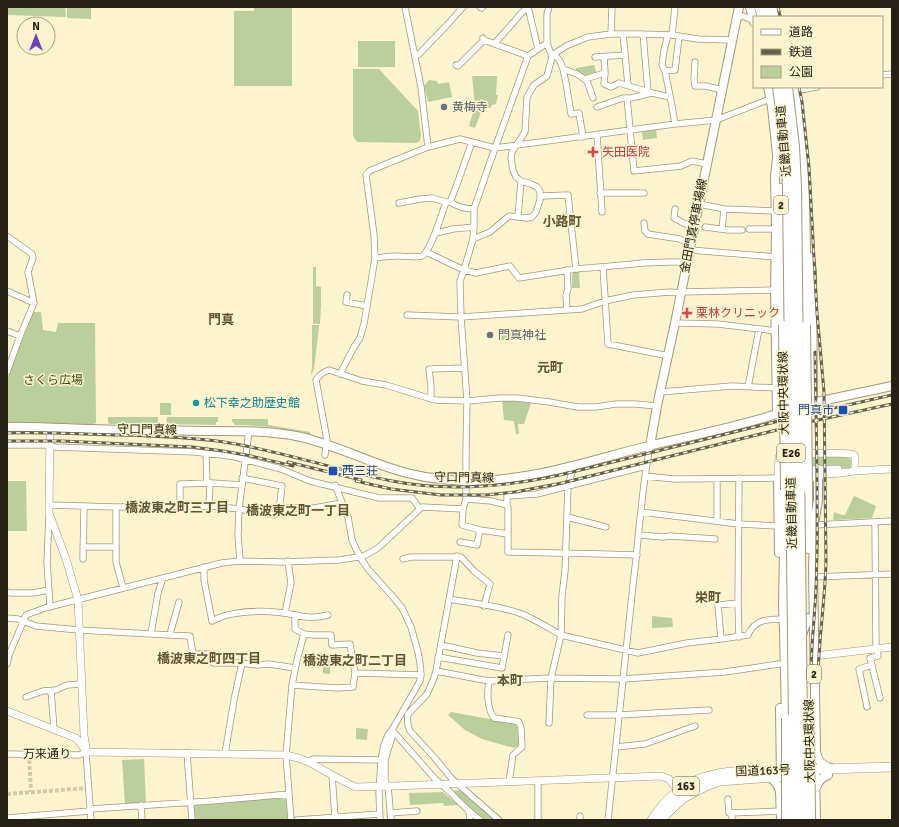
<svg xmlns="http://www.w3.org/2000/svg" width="899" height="827" viewBox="0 0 899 827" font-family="Signika,'Noto Sans JP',sans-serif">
<rect width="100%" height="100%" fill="#fcf3cf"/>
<path fill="#bbcf9b" d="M7,7H65L66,17L7,15Z
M67,7H91V19L67,18Z
M254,7H292V86H234V11H254Z
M358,41H395V67H358Z
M594,65L597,74L586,77L577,72L576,68Z
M353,69H379L418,111L421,136L419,142L414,143L357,142L353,136Z
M472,76H497L496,95H498L496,104L492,105L490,108L483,107L475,128L469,126L475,106Z
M429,80L437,81L438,84L449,82L452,97L428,102L424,86Z
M656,130L657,138L643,140L642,131Z
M313,267H316V286L321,287V306L320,324H313Z
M573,272H579L580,288H572V276Z
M33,312H41L43,330L56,332L58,323H95L96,423L93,424L7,422V380Z
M819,321L823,362H820L817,322Z
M312,325H319V327L314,369L311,375L312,367Z
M501,329H520V340H501Z
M502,400L531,403L524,424H518L519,434H516L514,421L504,420Z
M160,403H171V415H160Z
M108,417H158V424H110L108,423Z
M167,417H218V422H216V425L166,424Z
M232,419H268V425L310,432V434C285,429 260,425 234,425V423L232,422Z
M783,457H847C852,459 852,461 852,466L851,468L783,467Z
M7,481H26L27,531H7Z
M854,496L876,506L872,518L833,520L834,512L842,515H845Z
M652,616L672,618L673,627L652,628Z
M330,656V674L323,673V664L325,657Z
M451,712L512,723L517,726L519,745L514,748L482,739L465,730L448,715Z
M356,728L368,729L367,740L356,739Z
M144,759L146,803L125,805L122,760Z
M461,790L495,820H483L470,810L451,791Z
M443,792L458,805L444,806L443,803L410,805L409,793Z
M284,797L286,800L288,820H194L193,807L194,804Z"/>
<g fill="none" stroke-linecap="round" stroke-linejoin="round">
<path stroke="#d1c9aa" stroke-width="4" stroke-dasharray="4 2" stroke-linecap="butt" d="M29,754L31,792
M7,794L88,788"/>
<defs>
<path id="minor" d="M405,7L421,87L428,147
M480,7L482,8
M528,7L538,49
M549,7L547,14V43L552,57
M737,18L743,16L754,21
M611,34L612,7
M623,34L628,85
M643,34L648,92
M672,35L675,7
M483,38L484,40L528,56
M495,43L527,7
M554,54L560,61L563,69L566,83L571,114L579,113L583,137
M415,55L419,54L447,25L463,7
M595,57L625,55
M604,57L605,73
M695,62L694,79L695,86H706L722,90
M456,65L458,66L484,40
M563,69L577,74L587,81L593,98
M665,71L662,65L664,50L668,35
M882,75L892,74
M585,79L605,73L604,84L611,87L619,83L652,93L670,97
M795,91L817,87
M627,98L634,171L681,166L692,161L707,164
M597,107L623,98H631L652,93
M675,124L672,106L665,71L675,70L679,37
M597,135L602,212
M600,193H644
M540,196L568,195L576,269
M450,202C458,207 465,209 474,209
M399,203L420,199L432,198L446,202
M699,204L724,209L776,211
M675,209L674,218L678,220L683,223L694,226
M518,217L521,181
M644,223L645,231L648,234L680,239L691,245
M705,227L728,230H742
M722,229L724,209
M749,229H776
M436,233L453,229L474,227
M7,236L32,254L33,258L28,272L34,303L20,336L7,372
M473,239L490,232L509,216L527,218L532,217L536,212L540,200V191L537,187L531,184L521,181L516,177L513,170L511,158L512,152L525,132L527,97L534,85L547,76L552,57L554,54L566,46L588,37L611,34H643L672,35L698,39L732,40
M690,250L776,257
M426,252L464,270L476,273L510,266L519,278L576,269L623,265L643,263L669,262H687
M375,258C382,257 389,256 397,256C403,256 417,258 422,256C431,251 442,213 446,202H450L456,187L472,142
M603,267L608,344L669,356
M7,291L34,303
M681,292L775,290
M347,295L346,302L367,306
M567,310L566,295L568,289L567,270
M407,315L461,317L582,309L605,301L633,295L670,292L681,293
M675,323L718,324L776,331
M7,331L20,336
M340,374L354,347L360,338L364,324L375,258L374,235L366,175L369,171L428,147L460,139L495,148L675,124L716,120L770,99
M748,387L759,329
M660,392L732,386L777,388
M431,399V387L429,369L465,368
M7,445H45L55,447L194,452L222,455L235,457L281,469L310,481L379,498H412L420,509
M206,453L207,483
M325,455C325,450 327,445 327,440L316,380C319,375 323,372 329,370L362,381L386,385L435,400L467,401L500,398H517L549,402L578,407H596L616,404H635L657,406
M645,476L674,479L778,478
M242,478L282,486L279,512
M335,485L348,517L352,540L360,557L368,569L394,598L402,608L411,627L418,652L420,663L421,675L420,681L392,730L388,735L384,745L381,760L379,792L380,820
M466,499L491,501L507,505V496L537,494L646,466
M49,505L116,507L212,506L239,509L275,515L287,508H314L342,503
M507,505L508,508V552L603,554L637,555
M180,506V484L212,483L242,485
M209,506L210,483
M116,507V562L123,588
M641,512L739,524L778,526
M49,515L47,562L50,607
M567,517L606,527
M717,521V479
M875,522L876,649
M814,525L892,521
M508,534L480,530L462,525L463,509L466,499V451L467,401L461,317L460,281L464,270L473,239L474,227V209L489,165L528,56L547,43
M639,535L663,537L670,536L715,539
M460,542L477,545L480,530
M83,547H116
M457,556L436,671L434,678L427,694L408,714C407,720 407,725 410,731L434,757L452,779L499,820
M83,559L84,506
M403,559L411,557H461L474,571L490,584L484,606
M240,561L238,535L239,509L249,431
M204,567V580L212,621C218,618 225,615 232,614C252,610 275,611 295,615V629L304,634L297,660L292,685L286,755L291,820
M813,577L892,574
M7,592L10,593H33L49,590
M449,599C472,603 501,606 522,614C536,620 549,628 561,635L638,653L687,643L721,639L748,635C754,619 769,619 784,619
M285,613L291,583L288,561
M295,615C306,618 317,618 328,615
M7,618L18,619L36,626L79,630L151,634L158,593L163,578
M151,634L190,636L193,654H211L213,663H242L257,665L269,664L295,668
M170,634L179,602
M739,637L738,603L739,478
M721,639L718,605L738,603
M441,645L477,653L504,656
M877,649L878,656L870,658L880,698
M438,657L502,668L508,635
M7,664L9,655L26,615L45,608L222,563L240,561L282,562L339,560L364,556L378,548L422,507L463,509
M436,671L489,681L551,678L623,679L725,672L779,664
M355,673L421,675
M489,681C487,692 487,709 494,718L515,721L519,722L521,728L522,747L513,755L509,782
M292,685L337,688L353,687L355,673L350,644L332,645L331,635H313L304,634
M51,691L54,729
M26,697L43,691L56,690L67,685L82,684
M867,707L859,669L872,665
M587,715H619L709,710
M549,723L551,678L561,635L562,596L565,571L568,486L574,465
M392,730L436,780C442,784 446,789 451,793C460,803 470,812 480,820
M616,747L645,744L695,726
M187,753L192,820
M7,754L79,755L86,752L91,820
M225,754L234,700L242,663
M309,762L313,759L383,760
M332,775L335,817
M538,781V820
M728,799L729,813L781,811
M141,805L142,820
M90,809L211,801L289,794
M469,811L470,820
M390,813L417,811
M732,813V820
M7,818L90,811
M297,820L380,814
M391,820L388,786L385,781V760L392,737V731
M580,820V816
M608,820L634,576C637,555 638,533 641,511C643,489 646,468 650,446"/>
<path id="tertiary" d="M50,428L49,513L66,559L78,600L84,735L86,748
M835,453L851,454L854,455L855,457V471L840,473L827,474L810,478H778L779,457L781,454Z
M802,470L838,469
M852,471L892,469
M814,656L892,647
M7,711L76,738L81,744L86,752L286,755L298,758L309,762L332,775L355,787L393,786L661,776L669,779L681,794"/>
<path id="secondary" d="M807,404L892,386
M7,427C25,426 44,428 63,428C88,429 113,430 138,430C165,430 191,431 218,431C246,431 273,431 301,437C331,444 358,457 387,467C412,476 439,480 465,481C527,482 585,462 644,447C690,436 738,427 783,412
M650,446L657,406L675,323L707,164L739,7"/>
<path id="primary" d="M750,7L754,22
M774,7L777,17
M768,87L772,107L778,164
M794,87C800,112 801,137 803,163C807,217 806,271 806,325
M780,188L782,210L783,325
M810,257L812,272L813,402
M777,414L775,290L776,229L775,176L777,159
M818,469V500L814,525L813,569L816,751C817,761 822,766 831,768
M778,478L779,553
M785,490L783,606L784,630L786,718
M808,490V549
M802,635L808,618
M780,708L781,777
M815,770L816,820
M770,777L777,784L780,791L781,820
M816,788C818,781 822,777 828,775"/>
<path id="trunk" d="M652,820C666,798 687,780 714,775C720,773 726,773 732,772L892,767
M661,820L667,813L683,798L706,786L719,781L774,777"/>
<path id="motorway" d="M760,7L763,17
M769,7L771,17"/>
</defs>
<use href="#minor" stroke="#a19978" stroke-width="7"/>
<use href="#tertiary" stroke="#a19978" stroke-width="8"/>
<use href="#secondary" stroke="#a19978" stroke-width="10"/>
<use href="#primary" stroke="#a19978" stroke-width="10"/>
<use href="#trunk" stroke="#a19978" stroke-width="10"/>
<use href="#motorway" stroke="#a19978" stroke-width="12"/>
<use href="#minor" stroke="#fff" stroke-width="5.5"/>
<use href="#tertiary" stroke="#fff" stroke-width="7"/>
<use href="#secondary" stroke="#fff" stroke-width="8"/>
<use href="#primary" stroke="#fff" stroke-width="8"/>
<use href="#trunk" stroke="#fff" stroke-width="9"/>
<use href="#motorway" stroke="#fff" stroke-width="10"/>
<defs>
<path id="rail" d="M778,7L780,17
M799,87L802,102L809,167L817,313L824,392L826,562C825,600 819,637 818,676
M7,433C44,432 82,434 119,435C154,436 190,437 224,442C281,451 336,470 392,481C449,492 505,487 560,475L807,414L892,395
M7,441H62L192,447L223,451L251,456L293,466
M288,462L361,480
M356,481L391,489L441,495H486L515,492L562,483L809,422L892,404
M811,675C811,645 815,616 816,587C819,509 816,430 815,352"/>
</defs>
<use href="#rail" stroke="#655f4b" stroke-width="3"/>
<use href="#rail" stroke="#fcf3cf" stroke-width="1.5" stroke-dasharray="4.5" stroke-linecap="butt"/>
<defs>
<path id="primary-bridge" d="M783,325L785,490
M806,325L808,490
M786,718V820
M810,718L811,820"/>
<path id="motorway-bridge" d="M778,87L786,148L788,188L795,820
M787,87L794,146L796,187L803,820"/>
</defs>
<use href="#primary-bridge" stroke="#a19978" stroke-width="10" stroke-linecap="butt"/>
<use href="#motorway-bridge" stroke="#a19978" stroke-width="12" stroke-linecap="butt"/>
<use href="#primary-bridge" stroke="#fff" stroke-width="8"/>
<use href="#motorway-bridge" stroke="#fff" stroke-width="10"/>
</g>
<g fill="#6b7280" stroke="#fcf3cf" stroke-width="1.5">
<circle cx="444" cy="107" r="4"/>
<circle cx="490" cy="335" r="4"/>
</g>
<g fill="#e0444e" stroke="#fcf3cf" stroke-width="1.5">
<path d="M591 146h4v4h4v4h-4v4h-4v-4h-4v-4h4z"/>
<path d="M685 307h4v4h4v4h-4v4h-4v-4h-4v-4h4z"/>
</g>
<circle fill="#0f9aa8" stroke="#fcf3cf" stroke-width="1.5" cx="196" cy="403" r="4"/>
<g fill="#1a4fb4" stroke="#fcf3cf" stroke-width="1.5">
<rect x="838" y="405" width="10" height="10" rx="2"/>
<rect x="328" y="466" width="10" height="10" rx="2"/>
</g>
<g text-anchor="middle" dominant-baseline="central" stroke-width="3" stroke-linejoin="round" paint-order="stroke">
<g fill="#fcf3cf" stroke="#66604c" stroke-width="1">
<rect x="774" y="196" width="14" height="18" rx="3"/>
<rect x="777" y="444" width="28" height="18" rx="3"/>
<rect x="807" y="665" width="14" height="18" rx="3"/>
<rect x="673" y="777" width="26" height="18" rx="3"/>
</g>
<g font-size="11" font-weight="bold" fill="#252114">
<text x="781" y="205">2</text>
<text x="791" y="453">E26</text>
<text x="814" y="674">2</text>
<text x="686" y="786">163</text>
</g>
<g font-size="12" fill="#5b616d" stroke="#fcf3cf" text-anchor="start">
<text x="452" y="107">黄梅寺</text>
<text x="498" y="335">門真神社</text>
</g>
<g font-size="12" fill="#252114" stroke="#fcf3cf">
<text transform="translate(784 141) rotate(-95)">近畿自動車道</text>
<text transform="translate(694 226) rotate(-79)">金田門真停車場線</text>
<text transform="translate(784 393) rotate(-91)">大阪中央環状線</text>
<text transform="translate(147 430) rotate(1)">守口門真線</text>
<text transform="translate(464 478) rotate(1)">守口門真線</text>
<text transform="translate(792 513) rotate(-91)">近畿自動車道</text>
<text transform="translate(810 741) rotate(-91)">大阪中央環状線</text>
<text x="47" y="754">万来通り</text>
<text transform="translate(763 771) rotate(-2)">国道163号</text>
</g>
<g font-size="12" fill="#be3a42" stroke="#fcf3cf" text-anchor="start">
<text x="602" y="152">矢田医院</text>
<text x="696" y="313">栗林クリニック</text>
</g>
<g font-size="12" fill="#3b5004" stroke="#fcf3cf">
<text x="53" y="380">さくら広場</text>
</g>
<g font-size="12" fill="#0d838f" stroke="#fcf3cf" text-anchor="start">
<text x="204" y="403">松下幸之助歴史館</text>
</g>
<g font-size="12" fill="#164399" stroke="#fcf3cf" text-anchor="end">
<text x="834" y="410">門真市</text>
<text x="342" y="471" text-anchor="start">西三荘</text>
</g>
<g font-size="13" font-weight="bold" fill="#5c5536" stroke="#fcf3cf">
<text x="562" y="222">小路町</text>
<text x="221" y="320">門真</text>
<text x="550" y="368">元町</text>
<text x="177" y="508">橋波東之町三丁目</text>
<text x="298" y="511">橋波東之町一丁目</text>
<text x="708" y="598">栄町</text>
<text x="209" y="659">橋波東之町四丁目</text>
<text x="355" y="661">橋波東之町二丁目</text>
<text x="510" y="681">本町</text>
</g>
</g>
<rect width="899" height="827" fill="none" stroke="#252114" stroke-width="16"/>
<rect x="753" y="16" width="130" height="72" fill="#fcf3cf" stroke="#a69f84"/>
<rect x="761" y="29" width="20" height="6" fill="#ffffff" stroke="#a69f84"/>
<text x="789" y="36" font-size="12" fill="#252114">道路</text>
<rect x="761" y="49" width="20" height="6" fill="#655f4b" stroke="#a69f84"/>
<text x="789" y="56" font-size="12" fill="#252114">鉄道</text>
<rect x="761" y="66" width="20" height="12" fill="#bbcf9b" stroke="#a69f84"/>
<text x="789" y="76" font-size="12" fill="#252114">公園</text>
<g transform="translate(36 36)"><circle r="19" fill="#fcf3cf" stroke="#a69f84"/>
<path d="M0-3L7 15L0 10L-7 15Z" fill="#6941b9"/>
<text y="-6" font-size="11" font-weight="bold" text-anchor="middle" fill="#252114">N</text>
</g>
</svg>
